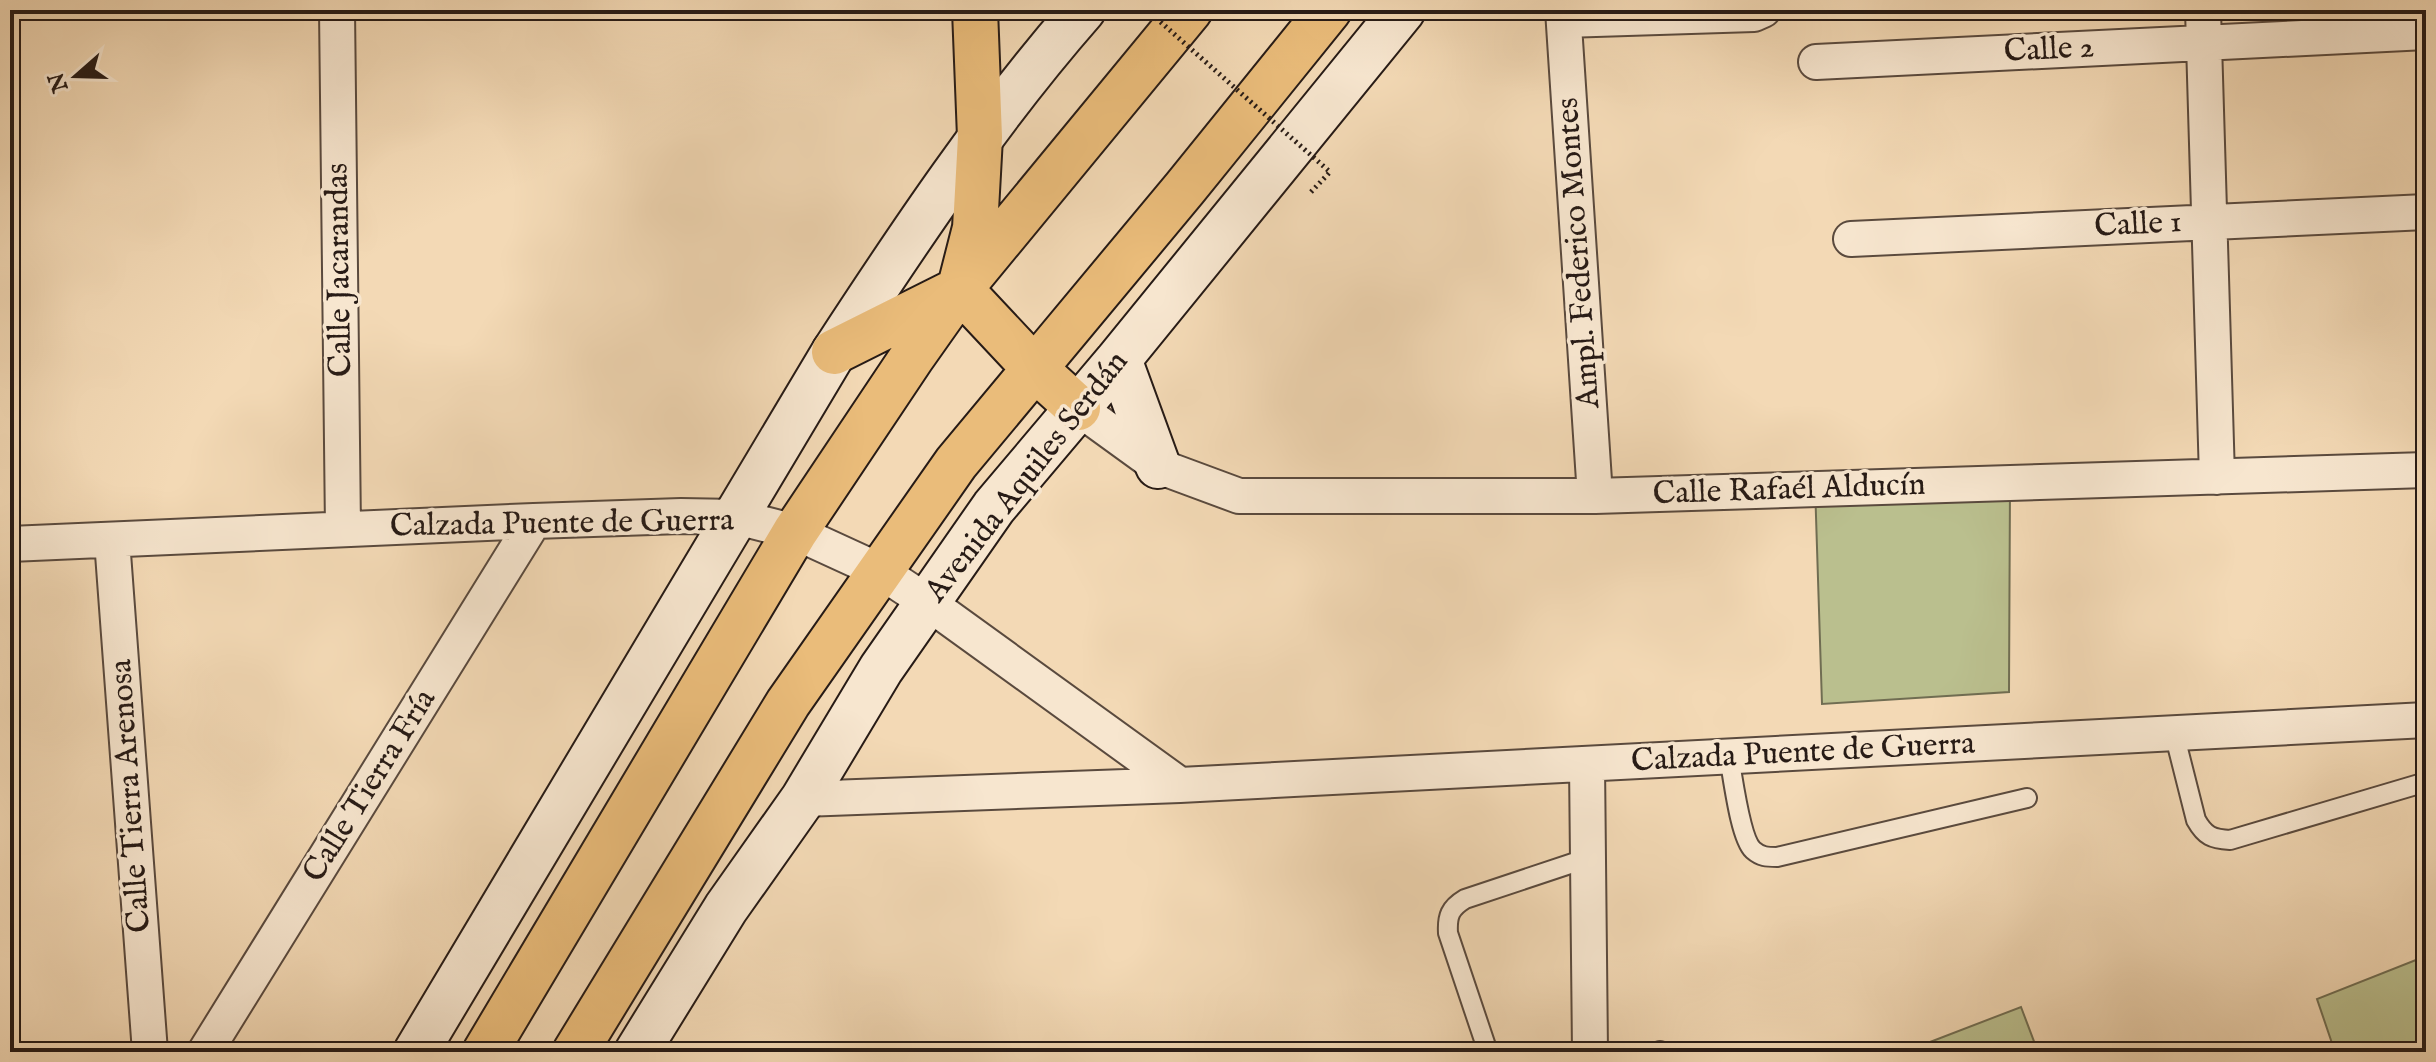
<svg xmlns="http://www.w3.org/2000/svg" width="2436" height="1062" viewBox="0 0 2436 1062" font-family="'IM FELL English',serif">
<rect width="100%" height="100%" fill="#f3d9b5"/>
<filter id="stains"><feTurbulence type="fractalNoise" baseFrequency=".0025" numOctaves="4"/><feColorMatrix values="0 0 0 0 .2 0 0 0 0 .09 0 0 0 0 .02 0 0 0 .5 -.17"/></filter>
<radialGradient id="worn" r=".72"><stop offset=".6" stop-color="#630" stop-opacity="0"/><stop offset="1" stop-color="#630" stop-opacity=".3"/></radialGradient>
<path fill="#babf8e" stroke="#706d52" stroke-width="2" d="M2010,484L2009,692L1822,704L1815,485Z
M2426,956V1052H2335L2317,999Z
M2021,1007L2038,1052H1904Z"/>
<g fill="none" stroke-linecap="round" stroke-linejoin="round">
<defs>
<path id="lane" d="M2174,733L2196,820C2205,836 2212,839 2230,840L2426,782
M1729,757C1733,777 1740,838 1753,850C1761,857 1767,857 1777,857L2027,798
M1660,1051V1052
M1488,1052L1448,933C1447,916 1450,908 1465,899L1588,858"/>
<path id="street" d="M337,10L343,529
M1563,10L1595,496
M2203,10L2217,477
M1564,20L1754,14L1763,10
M1816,62L2426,32
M1851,239L2426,212
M1078,408L1158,466L1239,496H1595L2426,470
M112,540L150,1052
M10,544L534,521L681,516L737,517L795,532L880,571L927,602L1180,785
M1587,764L1590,1052
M803,799L1180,785L2426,720
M205,1052L534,521"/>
<path id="secondary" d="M1119,359L1158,466
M416,1052L834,352C911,234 990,116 1083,10
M637,1052L726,908L803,799L881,669L994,507L1119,359L1403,10"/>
<path id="primary" d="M962,279L975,228L980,137L975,10
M960,289L1034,368L1078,408
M834,352L954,292
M485,1052L795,532L912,357L960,289L1190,10
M575,1052L788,703L956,463L1185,188L1329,10"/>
</defs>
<use href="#lane" stroke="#5a4a3e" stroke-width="22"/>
<use href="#street" stroke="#5a4a3e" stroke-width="38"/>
<use href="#secondary" stroke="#271b16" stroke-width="48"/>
<use href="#primary" stroke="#271b16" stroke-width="48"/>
<path stroke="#271b16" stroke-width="5" stroke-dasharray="2 4" stroke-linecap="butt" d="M1311,192L1330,172"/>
<use href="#lane" stroke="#f7e6cf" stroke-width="18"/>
<use href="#street" stroke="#f7e6cf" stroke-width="34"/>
<use href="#secondary" stroke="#f7e6cf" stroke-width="44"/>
<use href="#primary" stroke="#eabc7a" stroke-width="44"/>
<path stroke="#271b16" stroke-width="5" stroke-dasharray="2 4" stroke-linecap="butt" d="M1147,10L1330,172"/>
</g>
<g text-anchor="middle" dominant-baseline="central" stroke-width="7" stroke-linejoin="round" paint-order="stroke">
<g font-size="32" fill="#271b16" stroke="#f7e6cf">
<text transform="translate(2049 50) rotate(-3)">Calle 2</text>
<text transform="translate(2138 225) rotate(-3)">Calle 1</text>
<text transform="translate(1579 253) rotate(-94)">Ampl. Federico Montes</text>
<text transform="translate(340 270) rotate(-91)">Calle Jacarandas</text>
<text transform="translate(1027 477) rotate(-52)">Avenida Aquiles Serdán</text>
<text transform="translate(1789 490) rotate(-2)">Calle Rafaél Alducín</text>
<text transform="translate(562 524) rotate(-1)">Calzada Puente de Guerra</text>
<text transform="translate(1803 753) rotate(-3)">Calzada Puente de Guerra</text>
<text transform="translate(370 786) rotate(-58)">Calle Tierra Fría</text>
<text transform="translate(131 796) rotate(-94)">Calle Tierra Arenosa</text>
</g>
</g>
<rect width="2436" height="1062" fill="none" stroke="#f3d9b5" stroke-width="40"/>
<rect x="12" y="12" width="2412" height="1038" fill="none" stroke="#271b16" stroke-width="4"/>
<rect x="20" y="20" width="2396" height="1022" fill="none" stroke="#271b16" stroke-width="2"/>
<g transform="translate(76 76) rotate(250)" stroke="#f7e6cf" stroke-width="6" paint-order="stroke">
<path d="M0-6L14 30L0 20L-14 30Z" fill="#271b16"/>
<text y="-12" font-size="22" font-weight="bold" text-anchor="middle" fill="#271b16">N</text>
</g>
<rect width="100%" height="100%" filter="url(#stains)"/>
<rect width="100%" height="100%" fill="url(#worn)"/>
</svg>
